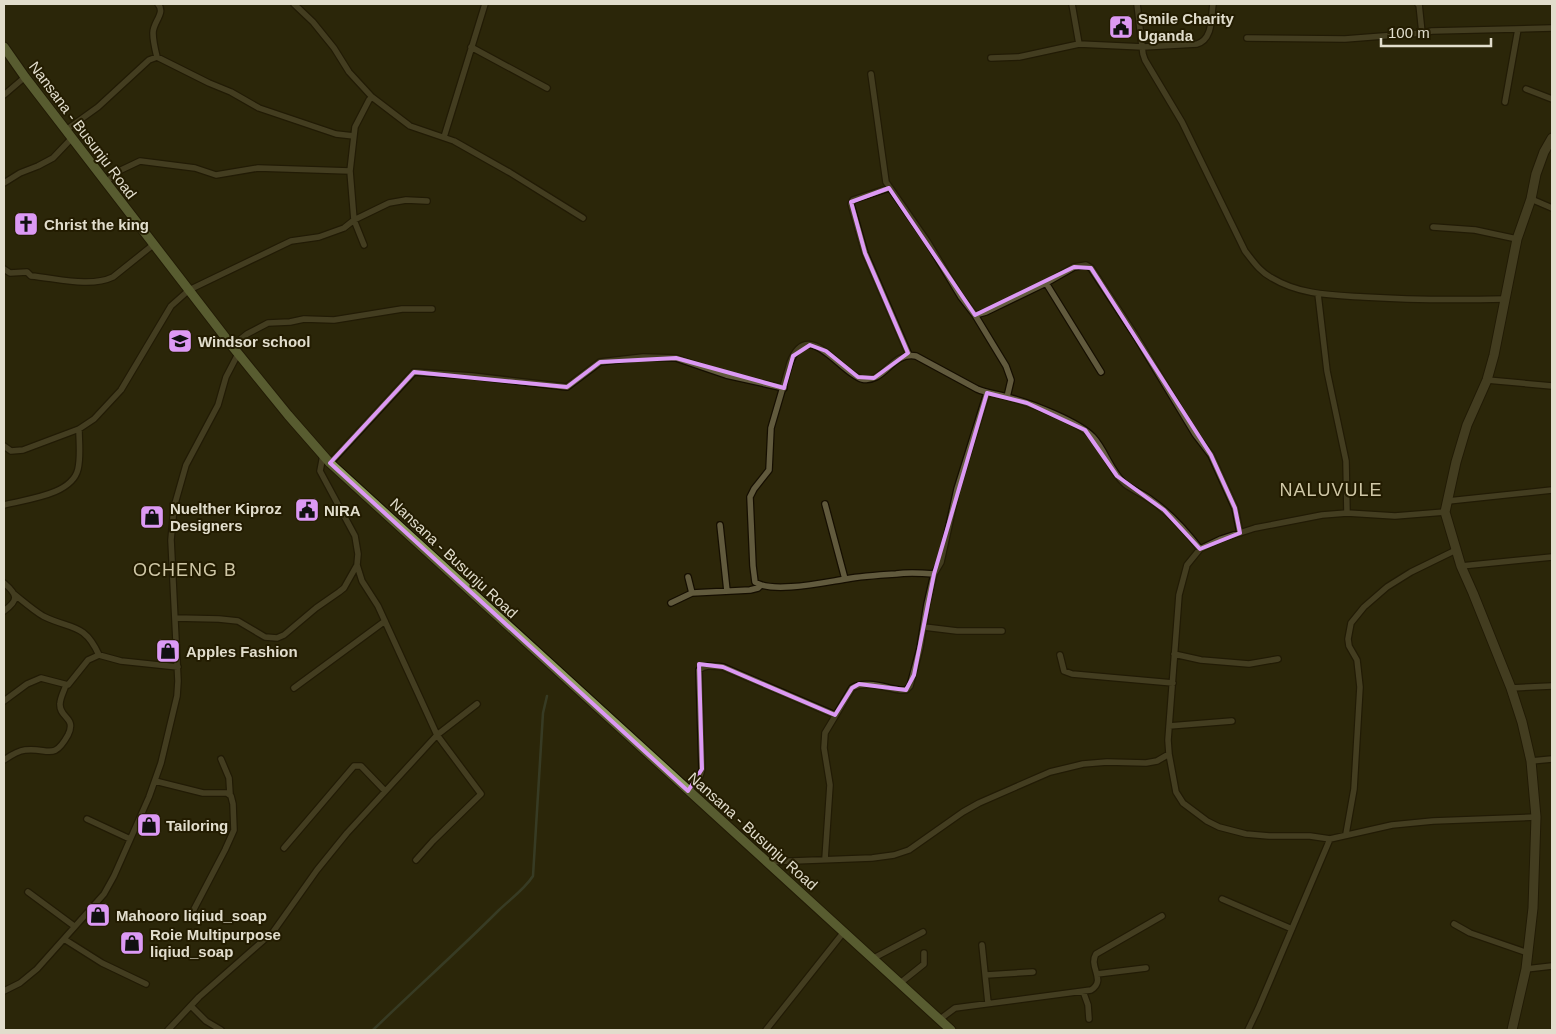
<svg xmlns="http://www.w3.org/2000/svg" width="1556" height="1034" viewBox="0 0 1556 1034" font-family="Helvetica,sans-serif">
<rect width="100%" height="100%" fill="#2c2609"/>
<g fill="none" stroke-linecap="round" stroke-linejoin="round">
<path stroke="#465645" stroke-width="2.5" d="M373,1030C414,990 457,952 498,911C509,900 524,890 533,876L543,713L547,696"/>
<defs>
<path id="street" d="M294,4L313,22L334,48L349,72L372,97
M1072,4L1079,44
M1137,4L1143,54L1145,60L1182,122L1245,251C1253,261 1260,272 1272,278C1300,295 1332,295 1364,297C1411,300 1458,300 1505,299
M1418,4H1419L1422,33
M1247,38L1345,39L1422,33L1432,31L1552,28
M471,47L547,88
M157,57C155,49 153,41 153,33C153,22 166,13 158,4
M991,58L1019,57L1079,44L1143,47L1197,44C1213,39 1211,18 1213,4
M871,74L886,182L927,241L961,297L975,315L986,312L1046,283L1074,267L1086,265L1091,268L1135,335L1195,434L1211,455L1235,508L1240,533
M1526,89L1552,99
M4,95L25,77
M1505,102L1518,29
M66,130L98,107L149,60L157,57L209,83L231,92L259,108L336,134L354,136
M444,137L485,4
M106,182L121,170L140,161L195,168L216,175L258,168L350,171
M4,183L20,173L38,166L53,158L72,138
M889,188L853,200L851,204L865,253L909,355
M1531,199L1552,208
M1433,227L1475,230L1517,239
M364,245L354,220L350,171L355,127L369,100L372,97L410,126L454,141L509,172L583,218
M4,269L10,273L27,272L31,276C56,278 90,288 113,277L153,245
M1046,283L1101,372
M1318,294L1327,371L1346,461L1347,513
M975,315L1006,366L1011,380L1007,397
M232,346L247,334L268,323L290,322L304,319L334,320L402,309H432
M1487,380L1552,386
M4,446L11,451L23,450L79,429L94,419L121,390L171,306L189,290L291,241L319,237L344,228L354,220L389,203L406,200L427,201
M330,463L414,372L472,376L567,387L600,362L643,357L676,358L726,375L784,388
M1448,501L1552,490
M825,504L845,579
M4,505C27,499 72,495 78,469C81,456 79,442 79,429
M720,525L727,591
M1461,566L1552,557
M934,574C922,573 909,572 896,574C879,575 862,576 846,579C826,582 772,594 755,582L753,566L750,497L754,489L769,470L771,428L790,363C808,316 840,373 862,379C884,384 892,351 916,356L977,389C988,394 999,394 1010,398C1031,403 1079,422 1093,437C1106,451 1110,471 1125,484C1133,490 1143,494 1151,500C1170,513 1186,531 1200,549
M688,577L692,593
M4,583C18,595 19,600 4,611
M14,594C24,602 33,610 43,616C71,630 84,622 99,655
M671,603L692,593L750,590L758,588L761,585
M175,618L219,619L238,621L265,637L277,638L284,635L316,608L339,592L344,588L357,565
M924,627L957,631H1002
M1174,654L1201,660L1249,664L1278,659
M1060,655L1064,671L1072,674L1173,683
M294,688L385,621
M1511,688L1552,686
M4,701L27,684L41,678L68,685L88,660L99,655L121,661L178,667
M1169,726L1232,721
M1169,754L1176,792L1183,803L1207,821L1219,827L1246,834L1269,836H1310L1330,839L1392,825L1433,821L1536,817
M221,759L229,778L230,794
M4,760C10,756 17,751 25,750C48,747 53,762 68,735C77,717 59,718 60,704C60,698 64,691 66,685
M1531,761L1552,759
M155,781L203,793H227L231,796L233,804L234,830L225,850L192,913
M688,791L700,776L702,769L699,670C706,664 713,666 723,667L835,715
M87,819L130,839
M1346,834L1354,789L1360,687L1357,660L1349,646L1348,639L1351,623L1364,607L1387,587L1411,572L1456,550
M284,848L354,766H361L385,791
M825,859L830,785L824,748L825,733L852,688C865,680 886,688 900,690H906L910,686L920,648L927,604L934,574L941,562L957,489L987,393
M416,860L433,841L481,794L437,735L477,704
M766,862L872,858L894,855L909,850L963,812L979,803L1050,772L1083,764L1107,762L1146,763L1157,761L1169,754L1168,740L1179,595L1187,565L1200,549L1221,539L1255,528L1322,515L1347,513L1395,516L1445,512
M28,892L74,926
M1222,899L1292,929
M1454,924L1470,933L1528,953
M64,939L102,963L146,984
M982,945L988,1003
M872,959L923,932
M1526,969L1552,966
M1097,974L1146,968
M986,975L1033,972
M899,984L924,964V953
M4,991L20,983L37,969L104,894L114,876L149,797L161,763L177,696L178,681L171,540L174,507L186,465L218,405L226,377L238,354
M1083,991L1088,1005L1089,1019
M191,1006L206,1021L221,1030
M939,1020L955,1008L1091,990C1107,980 1088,967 1096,954L1162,916
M168,1030L199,997L273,932L317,870L347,833L437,735L378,606L362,581L357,565L358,554L355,536L320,471L323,455
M766,1030L843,933
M1248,1030L1258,1009L1330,839"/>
<path id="secondary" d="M1512,1030L1526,969L1533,908L1536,817L1531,761L1522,722L1511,688L1473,593L1461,566L1445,512L1456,462L1467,425L1487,380L1494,355L1517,239L1531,199L1536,174L1544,152L1552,138"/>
<path id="primary" d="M4,47L25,77L232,346L288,415L330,463L951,1030"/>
</defs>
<use href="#street" stroke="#150e00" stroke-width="8"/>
<use href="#secondary" stroke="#150e00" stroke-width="11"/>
<use href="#primary" stroke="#150e00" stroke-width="11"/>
<use href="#street" stroke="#615a3d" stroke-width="5.5"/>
<use href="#secondary" stroke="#615a3d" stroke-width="9"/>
<use href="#primary" stroke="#8f9d60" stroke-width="9"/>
</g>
<path d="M0 0H1556V1034H0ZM889,188L975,315L1074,267L1091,268L1211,455L1235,508L1240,533L1200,549L1164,510L1117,476L1085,430L1027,403L987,393L934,574L914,675L906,690L859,684L852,688L835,715L723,667L699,664L702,769L688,791L330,463L414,372L567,387L600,362L676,358L784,388L793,356L810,345L826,351L858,377L874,378L908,353L865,253L851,202Z" fill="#2c2609" fill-opacity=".55" fill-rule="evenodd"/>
<path fill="none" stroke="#dc99f4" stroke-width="4" stroke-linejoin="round" d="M889,188L975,315L1074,267L1091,268L1211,455L1235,508L1240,533L1200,549L1164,510L1117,476L1085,430L1027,403L987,393L934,574L914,675L906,690L859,684L852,688L835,715L723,667L699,664L702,769L688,791L330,463L414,372L567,387L600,362L676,358L784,388L793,356L810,345L826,351L858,377L874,378L908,353L865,253L851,202Z"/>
<defs>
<symbol id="civic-square" viewBox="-11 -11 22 22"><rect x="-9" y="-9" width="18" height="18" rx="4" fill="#dc99f4" stroke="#231c01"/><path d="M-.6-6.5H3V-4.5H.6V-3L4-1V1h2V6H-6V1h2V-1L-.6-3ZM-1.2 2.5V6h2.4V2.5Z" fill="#111"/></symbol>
<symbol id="church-square" viewBox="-11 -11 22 22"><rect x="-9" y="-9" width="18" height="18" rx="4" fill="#dc99f4" stroke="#231c01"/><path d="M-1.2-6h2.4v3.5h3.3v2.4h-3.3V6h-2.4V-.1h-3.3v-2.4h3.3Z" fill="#111"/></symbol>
<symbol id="school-square" viewBox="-11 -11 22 22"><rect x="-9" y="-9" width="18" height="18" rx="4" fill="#dc99f4" stroke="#231c01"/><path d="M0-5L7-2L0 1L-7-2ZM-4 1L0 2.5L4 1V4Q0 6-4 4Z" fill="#111"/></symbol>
<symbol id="shop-square" viewBox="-11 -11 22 22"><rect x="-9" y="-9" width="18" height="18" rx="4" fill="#dc99f4" stroke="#231c01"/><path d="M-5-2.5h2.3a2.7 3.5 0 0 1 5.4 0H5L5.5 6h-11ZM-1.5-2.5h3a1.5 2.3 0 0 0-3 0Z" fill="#111"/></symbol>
</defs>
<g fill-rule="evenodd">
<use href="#civic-square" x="1107" y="13" width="28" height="28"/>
<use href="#church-square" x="12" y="210" width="28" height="28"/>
<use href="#school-square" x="166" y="327" width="28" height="28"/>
<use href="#civic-square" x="293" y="496" width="28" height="28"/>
<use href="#shop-square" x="138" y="503" width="28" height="28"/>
<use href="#shop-square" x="154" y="637" width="28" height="28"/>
<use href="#shop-square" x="135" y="811" width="28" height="28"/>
<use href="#shop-square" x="84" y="901" width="28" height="28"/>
<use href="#shop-square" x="118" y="929" width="28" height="28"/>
</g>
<g text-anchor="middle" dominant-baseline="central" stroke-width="4" stroke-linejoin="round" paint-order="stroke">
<g font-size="15" font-weight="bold" fill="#e1ddcc" stroke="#231c01" text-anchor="start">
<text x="1138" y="18">Smile Charity<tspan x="1138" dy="17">Uganda</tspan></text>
<text x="44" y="224">Christ the king</text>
<text x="198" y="341">Windsor school</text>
<text x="170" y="508">Nuelther Kiproz<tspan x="170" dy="17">Designers</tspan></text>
<text x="324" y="510">NIRA</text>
<text x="186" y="651">Apples Fashion</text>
<text x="166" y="825">Tailoring</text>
<text x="116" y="915">Mahooro liqiud_soap</text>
<text x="150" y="934">Roie Multipurpose<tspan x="150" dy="17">liqiud_soap</tspan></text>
</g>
<g font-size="15" fill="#e1ddcc" stroke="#231c01">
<text transform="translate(83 130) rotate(53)">Nansana - Busunju Road</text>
<text transform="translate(454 558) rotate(43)">Nansana - Busunju Road</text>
<text transform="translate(753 831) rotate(42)">Nansana - Busunju Road</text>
</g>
<g font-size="18" letter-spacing="1" fill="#cfc7a6" stroke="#231c01">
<text x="1331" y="490">NALUVULE</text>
<text x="185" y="570">OCHENG B</text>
</g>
</g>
<rect width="1556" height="1034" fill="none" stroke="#e1ddcc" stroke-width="10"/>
<path d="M1381 38v8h110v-8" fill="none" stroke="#e1ddcc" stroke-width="2.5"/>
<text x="1388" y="38" font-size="15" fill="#e1ddcc" stroke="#231c01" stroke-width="4" paint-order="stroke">100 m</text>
</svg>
